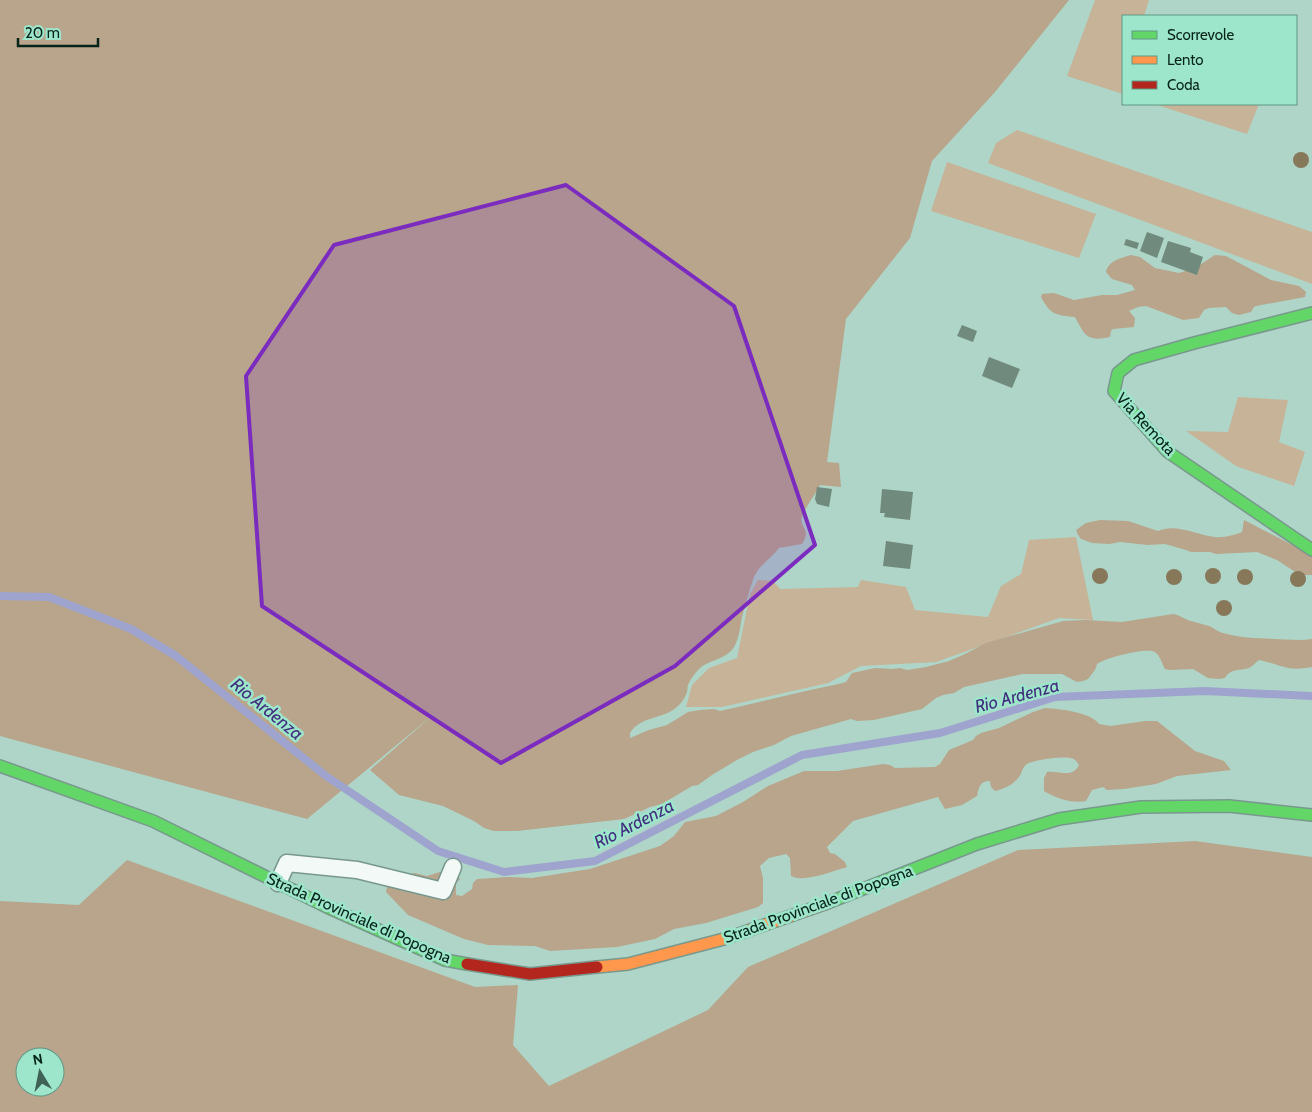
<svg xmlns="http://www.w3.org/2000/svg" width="1312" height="1112" viewBox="0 0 1312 1112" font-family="Cabin,sans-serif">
<rect width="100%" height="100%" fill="#aed5c7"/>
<path fill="#c7b398" d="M1095,0H1149L1144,16H1123V94L1067,76Z
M1154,104H1259L1247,134Z
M1017,130L1312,232V284L988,163L996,143Z
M947,162L1096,214L1079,258L931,211Z
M1238,397L1288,400L1279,442L1305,452L1294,486L1236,466L1186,431L1228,432Z
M1076,537L1093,620L1059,618L936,662L861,666L828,683L722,707H686L692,685L709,668L737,658L750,594L758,580L773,581L780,589L858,587L861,580L906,587L915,610L988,617L1001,586L1021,574L1029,540Z"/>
<path fill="#b8a58b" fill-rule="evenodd" d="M0,0H1069L995,92L932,161L910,238L846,319L827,462L839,463L841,487L820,485C817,492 803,511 802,517C799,528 812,529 802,544L779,548C771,559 759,565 754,577C749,590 746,604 742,617C740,628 739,641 732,650C723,660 708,660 699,669C695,673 690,680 688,685C687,687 688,690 687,692C685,699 679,706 673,710C659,719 640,717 630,733V738L649,730L667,725L688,712L700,710L714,709L720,711C760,702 799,692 839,684L846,682L852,673L875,668L893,669L900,668L907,670L926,667L949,661L965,654L986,643L1063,621L1085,620L1122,622L1173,614C1180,615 1184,619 1191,621C1197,623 1203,624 1209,626C1214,628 1218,632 1223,633C1239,638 1257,638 1273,639C1286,639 1299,641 1312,639V667C1287,672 1282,665 1259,660C1256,662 1253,666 1249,668C1239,671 1231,668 1225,678L1219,679L1208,678L1193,669L1170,670L1165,669C1162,664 1160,655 1155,652C1146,647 1105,658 1097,664L1095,670L1088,679L1083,681L1077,682L1062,674H1023L964,687L954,693L943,695L936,698L922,709L874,720L857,721L851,719L791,736L774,745L753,752L737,760L712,775L698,785L692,786L662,804L650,807L624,819L517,831H494L484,828L474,821L443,806L399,795L370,770L433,715L307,819L0,736Z
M1131,255L1140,257L1155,268L1179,273L1195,268L1215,255L1226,256L1271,280L1299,286L1306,292L1305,297L1256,306L1254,307L1251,312L1239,315L1232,313L1226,307L1209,308L1204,310L1199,318L1183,320L1146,306L1138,307L1129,311L1135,318L1134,327L1113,329L1111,331L1110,337C1087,342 1085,336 1075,317C1055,315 1051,315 1041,297L1042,294L1054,293L1074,300L1102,295H1117L1135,290L1132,285L1112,279L1106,272C1108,261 1121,258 1131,255Z
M1100,520L1128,521L1158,531C1176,523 1196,535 1215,537C1223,538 1235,535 1242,532L1244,520L1312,555V575H1300L1277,560L1257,552L1216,554L1210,552H1191L1186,550L1165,544L1148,545L1120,542L1109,544L1092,543L1081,539L1078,535L1076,530L1086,523Z
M1045,708C1059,709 1091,712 1099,724L1111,726L1145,721H1157L1195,751L1224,761L1231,770L1177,776L1156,784L1124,789L1107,790L1103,787L1092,790L1086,801C1073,804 1055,798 1044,791V778L1047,772C1059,770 1072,779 1079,765C1077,762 1075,758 1070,758C1063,756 1033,760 1027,764C1022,767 1022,773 1019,777C1013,785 1004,789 995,791L991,787L990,781C980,781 979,787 977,796L962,805L945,809L938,797L853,821L827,847L830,853L835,854L845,862L847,867C832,871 805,883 791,876L790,858L786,854L769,858L760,866L763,878V903L758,907L706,923L674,929L655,939L617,947L550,951L535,946L488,945L464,939L408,915L386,892L388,881L392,877L415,873L427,876L440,872L456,873L460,879L456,883V895L462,896L472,889L473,883L477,879L508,877L532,878L590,869L660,846L674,836L685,822L716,816L743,802L768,786L804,771H837L883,764L890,765L895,768L935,767L940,764L949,750L973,740L976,736L981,733L999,728L1033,712Z
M1195,841L1312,857V1112H0V901L79,905L127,860L475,987L518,985L513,1045L549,1086L708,1010L748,967L1018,850ZM25,1057H55V1087H25Z"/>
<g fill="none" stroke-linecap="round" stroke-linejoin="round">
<path stroke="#9ea4ce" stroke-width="8" d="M0,596L49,597L131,629L176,656L326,776L438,851L504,872L595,861L802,755L940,733L1055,697L1205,691L1312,696"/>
</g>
<path fill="#708b7d" d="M1147,232L1164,238L1157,258L1140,251Z
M1126,239L1139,243L1137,249L1124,245Z
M1168,241L1191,248L1190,252L1203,257L1197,275L1161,262Z
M962,325L977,331L973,342L957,336Z
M989,357L1020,369L1012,388L982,376Z
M817,487L832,489L829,507L817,504L815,499Z
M882,489L913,492L910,520L884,517L885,513H880Z
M886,541L913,545L910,569L883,566Z"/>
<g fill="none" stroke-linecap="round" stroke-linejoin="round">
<defs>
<path id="lane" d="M278,883L287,863L357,870L443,891L453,867"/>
<path id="fast" d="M1312,313L1194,343L1134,360L1118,373L1114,391L1168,452L1312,550
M0,766L153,821L327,907L445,960L467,964
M825,904L977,844L1059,819L1141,807L1229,806L1312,815"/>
<path id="slow" d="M597,967L628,964L724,939L825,904"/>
<path id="jam" d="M467,964L530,974L597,967"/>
</defs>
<use href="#lane" stroke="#79988d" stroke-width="19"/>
<use href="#fast" stroke="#79988d" stroke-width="14"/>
<use href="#slow" stroke="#79988d" stroke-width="14"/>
<use href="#jam" stroke="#79988d" stroke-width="14"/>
<use href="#lane" stroke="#f3f9f7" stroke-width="16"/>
<use href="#fast" stroke="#63d668" stroke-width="11"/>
<use href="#slow" stroke="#ff974d" stroke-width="11"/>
<use href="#jam" stroke="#b3261e" stroke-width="11"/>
</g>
<g fill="#87785a">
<circle cx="1301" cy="160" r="8"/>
<circle cx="1100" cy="576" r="8"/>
<circle cx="1213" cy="576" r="8"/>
<circle cx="1174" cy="577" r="8"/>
<circle cx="1245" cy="577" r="8"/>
<circle cx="1298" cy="579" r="8"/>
<circle cx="1224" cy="608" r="8"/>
</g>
<path fill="#7b2cbf" fill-opacity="0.2" stroke="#7b2cbf" stroke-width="4" stroke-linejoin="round" d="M566,185L734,306L815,545L675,666L501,763L262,606L246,376L334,245Z"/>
<g text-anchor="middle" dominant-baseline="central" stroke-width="5" stroke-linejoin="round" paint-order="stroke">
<g font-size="16" fill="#042319" stroke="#9de6cb">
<text transform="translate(1146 424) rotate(47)">Via Remota</text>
<text transform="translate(818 904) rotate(-20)">Strada Provinciale di Popogna</text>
<text transform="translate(359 918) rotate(24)">Strada Provinciale di Popogna</text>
</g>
<g font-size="18" font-style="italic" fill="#41307e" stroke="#9de6cb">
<text transform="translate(1017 696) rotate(-15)">Rio Ardenza</text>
<text transform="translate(267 709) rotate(39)">Rio Ardenza</text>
<text transform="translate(634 824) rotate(-27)">Rio Ardenza</text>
</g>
</g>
<rect x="1122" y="15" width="175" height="90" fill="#9de6cb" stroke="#609884"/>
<rect x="1132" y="31" width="25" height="8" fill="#63d668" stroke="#609884"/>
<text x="1167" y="40" font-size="15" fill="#042319">Scorrevole</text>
<rect x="1132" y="56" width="25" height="8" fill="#ff974d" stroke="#609884"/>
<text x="1167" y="65" font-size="15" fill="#042319">Lento</text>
<rect x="1132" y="81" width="25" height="8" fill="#b3261e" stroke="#609884"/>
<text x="1167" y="90" font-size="15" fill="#042319">Coda</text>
<g transform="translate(40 1072) rotate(350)"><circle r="24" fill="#9de6cb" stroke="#609884"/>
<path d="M0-4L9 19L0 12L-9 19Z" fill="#3f6156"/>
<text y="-8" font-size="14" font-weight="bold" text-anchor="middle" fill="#042319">N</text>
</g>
<path d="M18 38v8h80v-8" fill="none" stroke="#042319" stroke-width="2.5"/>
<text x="25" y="38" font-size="15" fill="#042319" stroke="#9de6cb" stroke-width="4" paint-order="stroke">20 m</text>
</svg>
